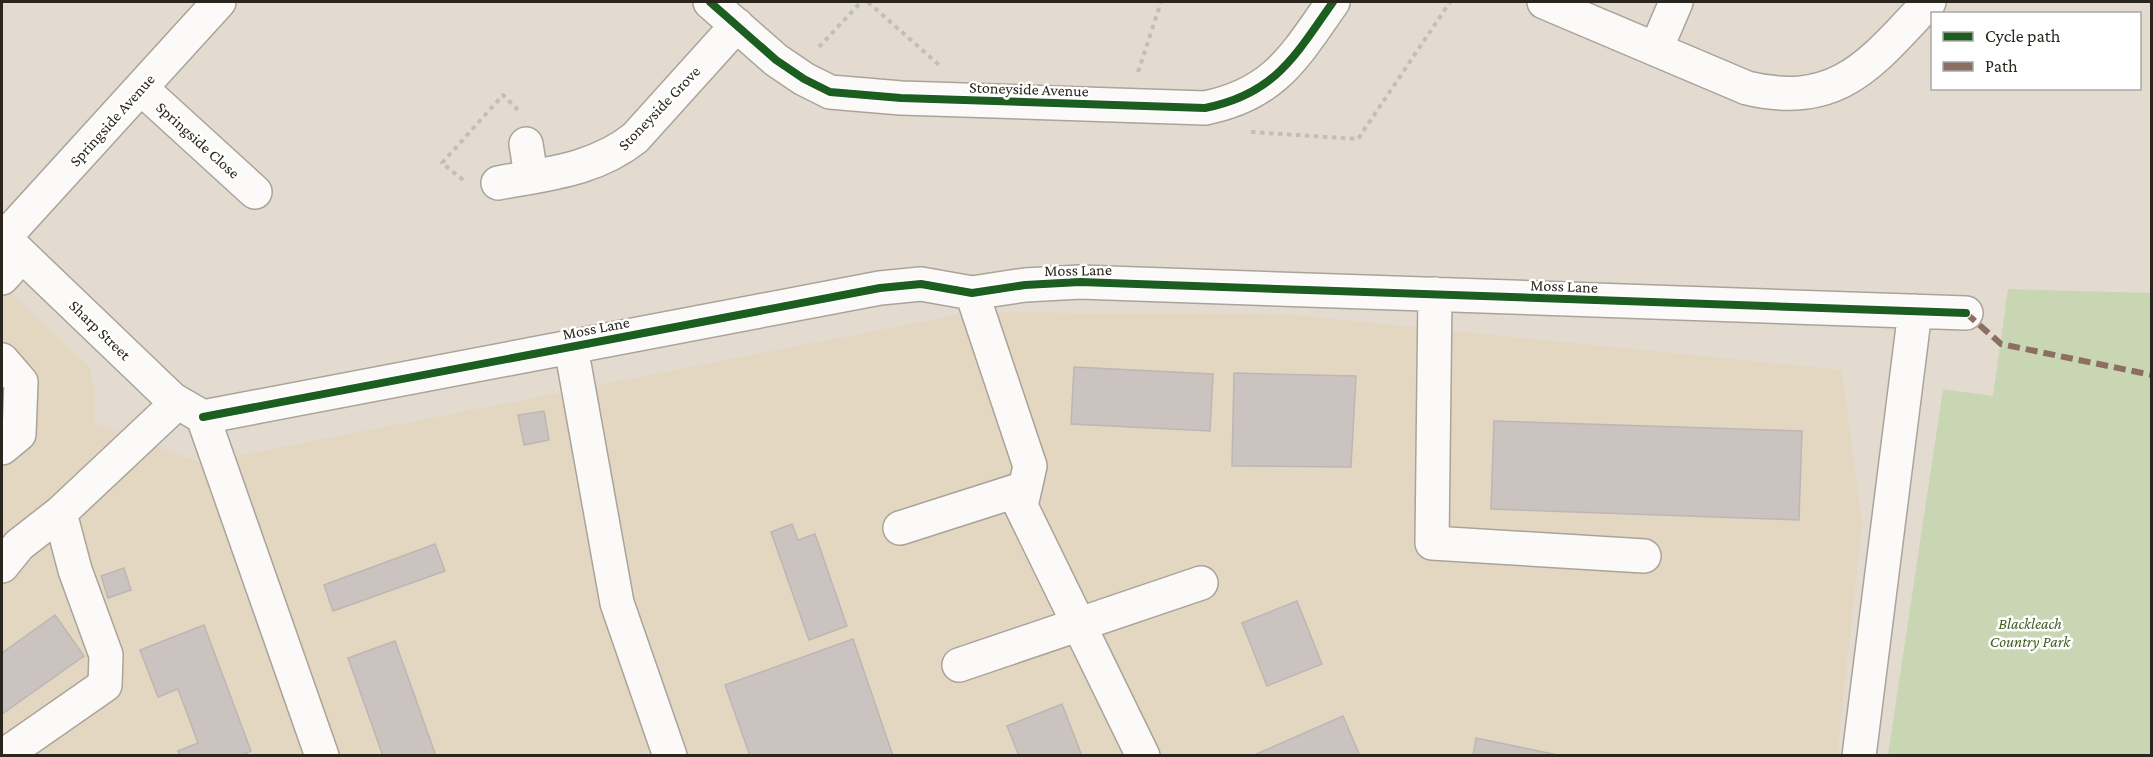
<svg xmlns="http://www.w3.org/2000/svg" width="2153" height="757" viewBox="0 0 2153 757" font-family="'Crimson Pro',serif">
<rect width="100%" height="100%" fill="#e3dbcf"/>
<path fill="#e4d7c2" d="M2,284L90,368L95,396L94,423L201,463L971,312L1296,315L1842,370L1862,524L1837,755H2Z"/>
<path fill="#c9d6b3" d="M2008,289L2151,293V755H1888L1943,389L1993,396Z"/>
<path fill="#cbc3c0" stroke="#beb6b3" stroke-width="1.5" d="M1074,367L1213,374L1210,431L1071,424Z
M1234,373L1356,376L1351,467L1232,466Z
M544,411L549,440L524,445L518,415Z
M1494,421L1802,431L1799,520L1491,509Z
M792,524L798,540L815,534L847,626L809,640L771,532Z
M435,544L445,571L333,611L324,585Z
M124,568L131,590L108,598L101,576Z
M1297,601L1322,664L1267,686L1242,623Z
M55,615L84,656L2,714V653Z
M204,625L251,751L240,756H180L178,751L198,743L178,689L158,697L140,650Z
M853,639L893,756H750L725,685Z
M395,641L436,756H383L348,658Z
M1062,704L1082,756H1019L1007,726Z
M1343,716L1360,756H1252Z
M1476,738L1558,755L1473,756Z"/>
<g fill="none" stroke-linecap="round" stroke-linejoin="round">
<defs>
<path id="minor" d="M710,2L776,60L804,79L830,92L901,98L1205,108C1275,94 1295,56 1333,2
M1544,2L1747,88C1839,110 1872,62 1929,2
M1656,49L1676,2
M141,88L255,192
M526,144L531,176
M498,183C546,174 595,170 635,138L737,25
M2,236L172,399L203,417
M4,238L219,2
M2,278L22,256
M972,293L1030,466L1021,506L1143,756
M1435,294L1432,543L1644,556
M571,347L617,603L670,756
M2,360L21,382L19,434L2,448
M203,417L880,288L921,284L972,293L1025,285L1080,282L1966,313
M203,417L322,756
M900,528L1025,488
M2,566L19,545L60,513L177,403
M959,665L1201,583
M3,756L105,685L106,655L75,570L60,513
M1859,756L1915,311"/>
</defs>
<use href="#minor" stroke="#aaa39a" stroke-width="36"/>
<path stroke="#c1bfba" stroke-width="4" stroke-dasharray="4.5 4.5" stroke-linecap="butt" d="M868,2L939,65
M819,47L861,2
M1138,72L1161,2
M1251,132L1358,139L1450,2
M463,180L442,163L503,95L520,112"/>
<use href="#minor" stroke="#fbfaf8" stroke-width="33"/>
<path stroke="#8d6e63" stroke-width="6" stroke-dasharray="12 6" stroke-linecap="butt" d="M1966,313L2001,344L2152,375"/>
<defs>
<path id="cycleway" d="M710,2L776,60L804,79L830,92L901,98L1205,108C1275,94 1295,56 1333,2
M203,417L880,288L921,284L972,293L1025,285L1080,282L1966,313"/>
</defs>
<use href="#cycleway" stroke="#fff" stroke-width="11"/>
<use href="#cycleway" stroke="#1b5e20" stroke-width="8"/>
</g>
<g text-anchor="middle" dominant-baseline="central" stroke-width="5" stroke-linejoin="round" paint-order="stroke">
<g font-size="16" fill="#2a251d" stroke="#fff">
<text transform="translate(1029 89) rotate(2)">Stoneyside Avenue</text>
<text transform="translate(659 108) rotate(-46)">Stoneyside Grove</text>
<text transform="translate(112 120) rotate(-48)">Springside Avenue</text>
<text transform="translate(198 140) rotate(42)">Springside Close</text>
<text transform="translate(1078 270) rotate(-1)">Moss Lane</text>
<text transform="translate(1564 286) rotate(2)">Moss Lane</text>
<text transform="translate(596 328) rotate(-11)">Moss Lane</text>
<text transform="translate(100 330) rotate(44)">Sharp Street</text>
</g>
<g font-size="16" font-style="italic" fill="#415e23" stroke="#fff">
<text x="2030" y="623">Blackleach<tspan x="2030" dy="18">Country Park</tspan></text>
</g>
</g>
<rect width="2153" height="757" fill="none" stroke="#2a251d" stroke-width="6"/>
<rect x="1931" y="12" width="210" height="78" fill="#ffffff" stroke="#aaa8a5" stroke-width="1.5"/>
<rect x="1943" y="32" width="30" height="9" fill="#1b5e20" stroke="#aaa8a5" stroke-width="1.5"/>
<text x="1985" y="42" font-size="18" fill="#2a251d">Cycle path</text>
<rect x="1943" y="62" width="30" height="9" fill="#8d6e63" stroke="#aaa8a5" stroke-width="1.5"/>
<text x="1985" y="72" font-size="18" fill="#2a251d">Path</text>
</svg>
